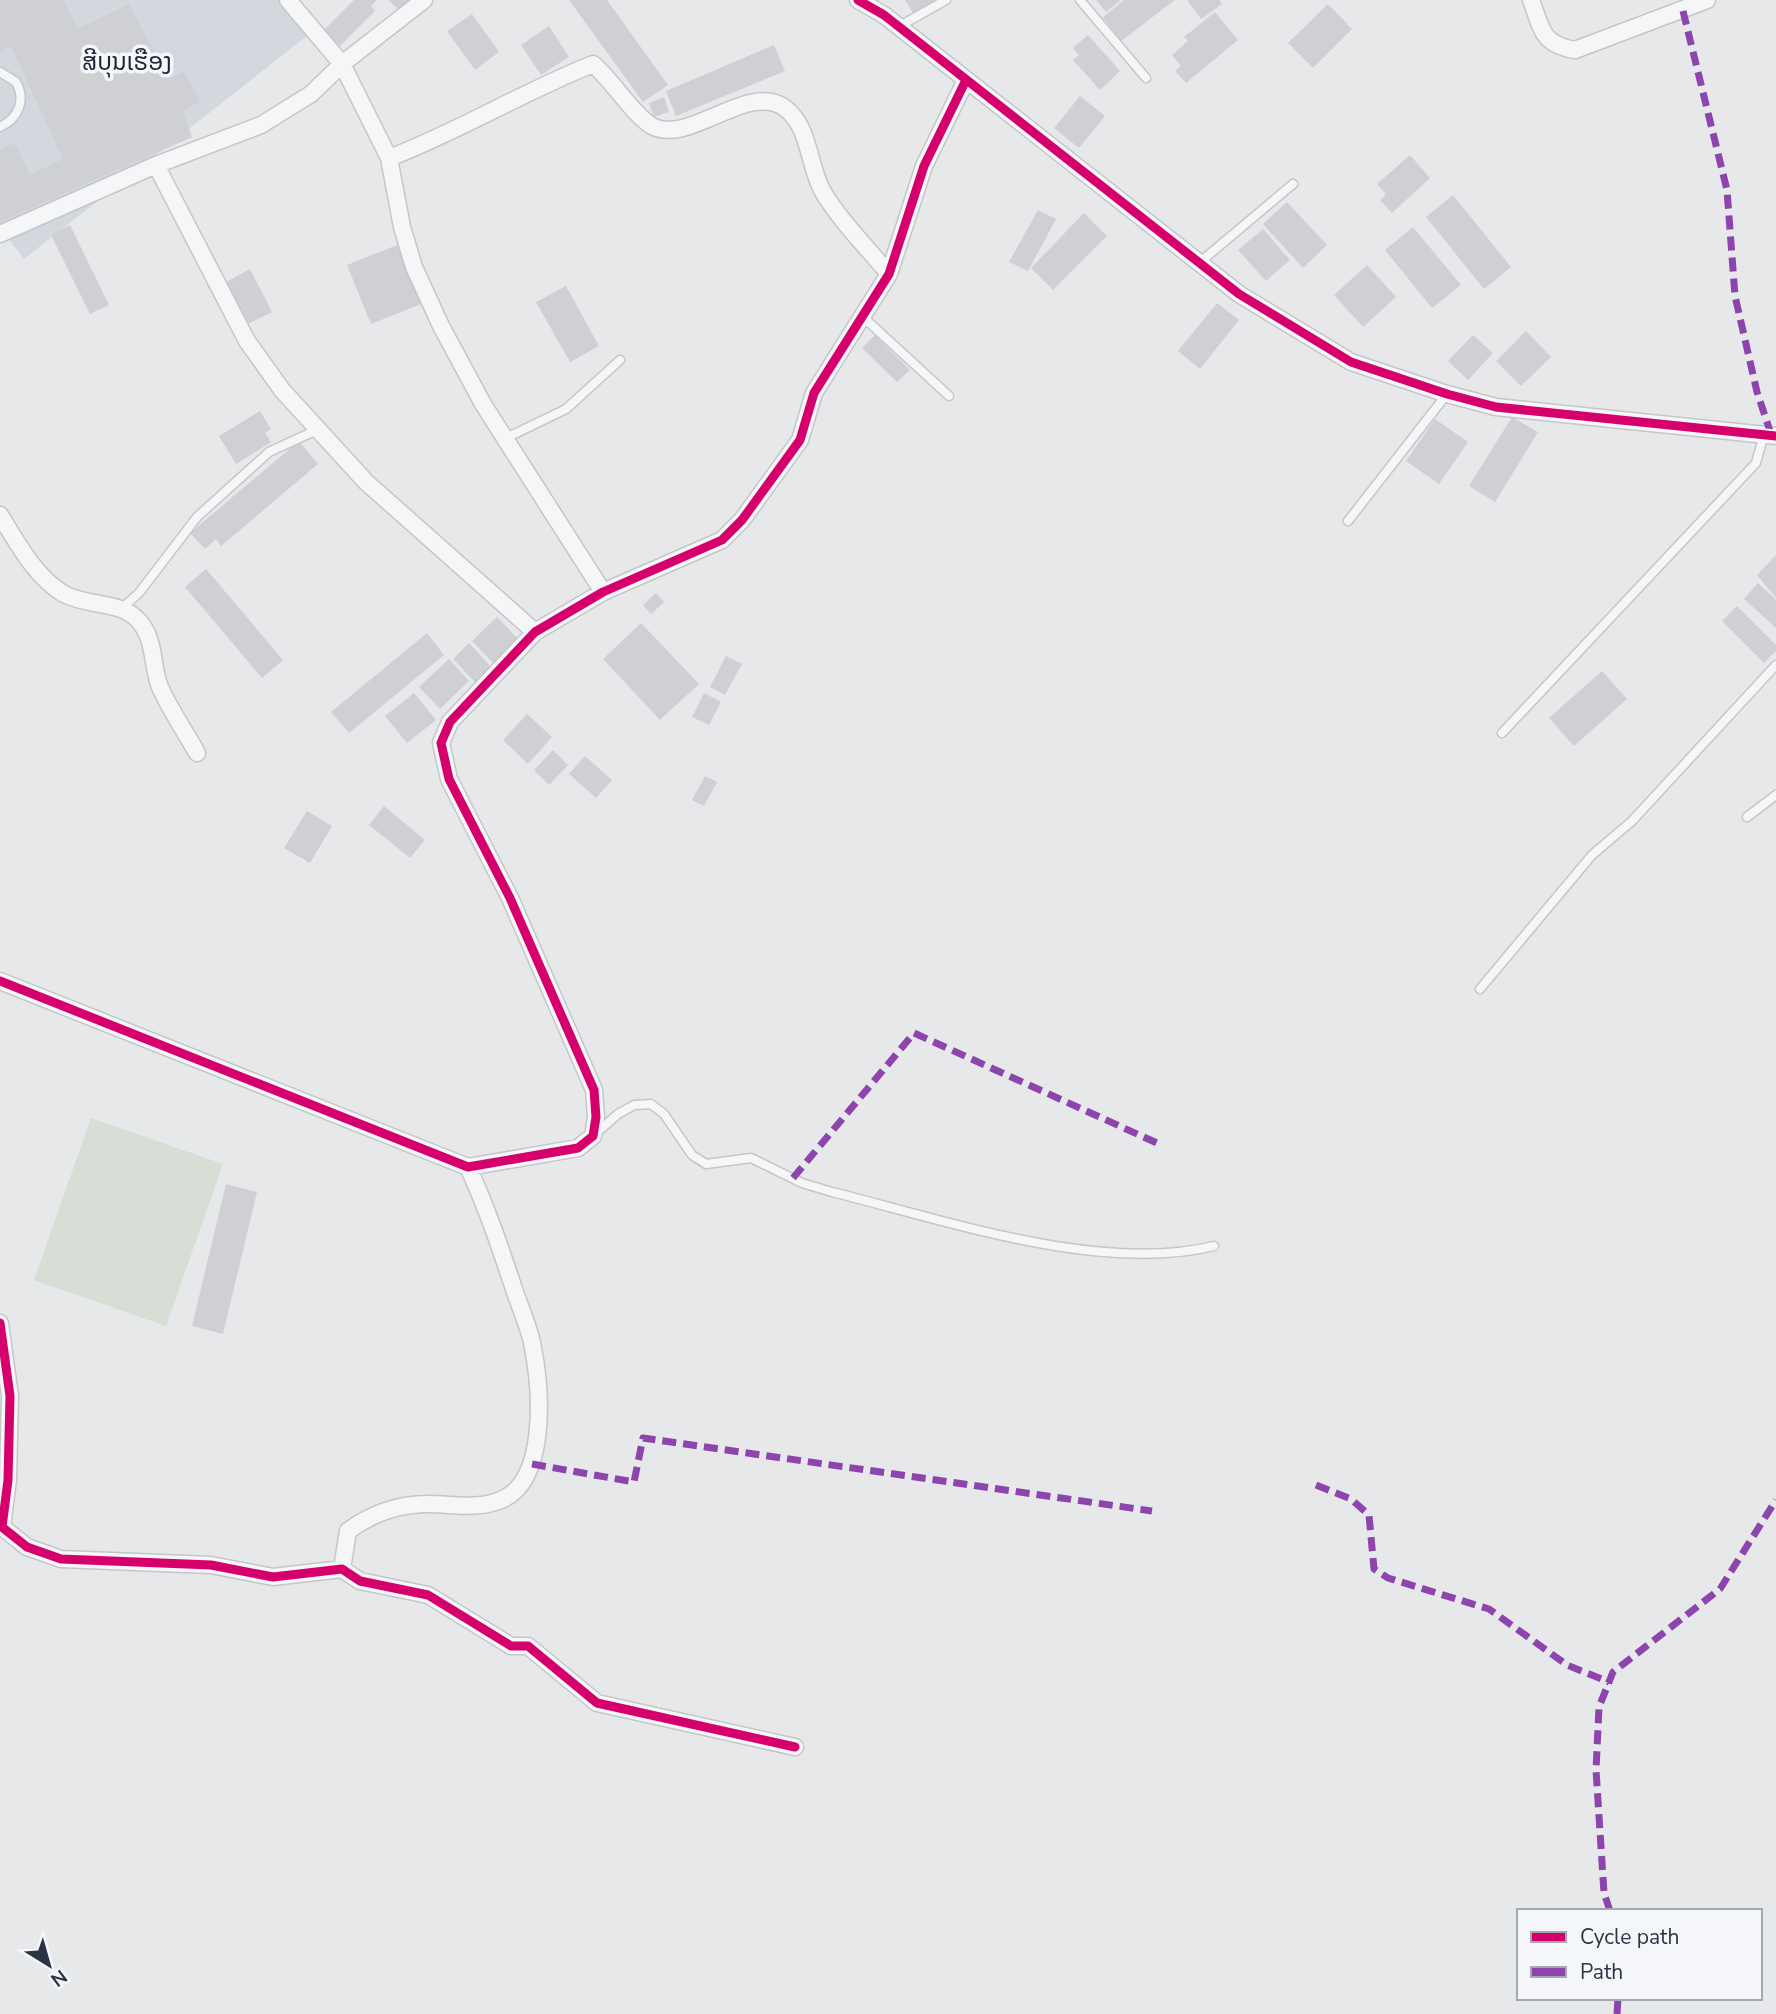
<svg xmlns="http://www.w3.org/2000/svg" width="1776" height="2014" viewBox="0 0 1776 2014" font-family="'Nunito Sans','Noto Sans Lao',sans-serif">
<rect width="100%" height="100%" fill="#e6e8ea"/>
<path fill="#d4d7dd" d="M0,0H297L318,27L24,259L0,228Z"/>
<path fill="#d6ded6" d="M91,1118L223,1164L166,1326L34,1280Z"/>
<path fill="#ced0d3" d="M0,0H64L78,29L129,4L169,79L184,72L200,101L183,111L192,137L0,222V150L15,143L30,175L63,159L11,46L0,51Z
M354,0H377L371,6L375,11L340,46L324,30Z
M388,0H409L399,10Z
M569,0H607L668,85L643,102Z
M905,0H935L913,13Z
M1096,0H1121L1106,12Z
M1124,0H1175L1121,41L1103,17Z
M1187,0H1219L1222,4L1201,19Z
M1328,4L1352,29L1313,68L1288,43Z
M1215,12L1238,40L1186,83L1175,71L1181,66L1172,55L1188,41L1184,37Z
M472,14L499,52L475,70L447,31Z
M549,26L569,57L541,75L521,45Z
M1088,35L1120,71L1100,90L1073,60L1079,55L1073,48Z
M774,45L785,71L676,116L666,91Z
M1080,96L1105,116L1079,148L1054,128Z
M664,97L669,112L654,117L649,103Z
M1410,155L1430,178L1392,213L1380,200L1386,194L1377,184Z
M1453,195L1511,267L1484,289L1426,217Z
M1287,202L1327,245L1303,268L1263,224Z
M1038,210L1056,219L1028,271L1009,262Z
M1084,213L1107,236L1053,290L1031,268Z
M70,225L109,305L90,314L51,235Z
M1413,227L1461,285L1432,308L1385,250Z
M1263,229L1290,260L1266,281L1238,250Z
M397,245L421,304L371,324L347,265Z
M1367,265L1396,297L1363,327L1334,295Z
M250,269L272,312L246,325L224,283Z
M566,286L599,346L570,362L536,302Z
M1217,303L1239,320L1200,369L1178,351Z
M1526,331L1551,357L1521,386L1496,361Z
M875,335L910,370L897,382L862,348Z
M1473,335L1493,353L1468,380L1448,361Z
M260,411L271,429L265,433L271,442L236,464L219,436Z
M1512,417L1538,432L1495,502L1469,486Z
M1435,419L1468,442L1439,484L1406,461Z
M299,441L318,464L221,546L216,539L205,549L190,533Z
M1776,555V598L1757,575Z
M206,569L283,660L262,678L185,587Z
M1758,583L1776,600V628L1744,599Z
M656,593L664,602L651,614L643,605Z
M1737,606L1776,645V651L1764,663L1722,621Z
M497,617L519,640L494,664L472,641Z
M641,623L699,684L660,720L603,659Z
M427,633L444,655L349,733L331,712Z
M469,643L492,668L476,683L453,659Z
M726,656L742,664L725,695L710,687Z
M449,659L469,681L440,709L419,687Z
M1602,671L1627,699L1574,746L1549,718Z
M414,693L436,720L407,743L385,716Z
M704,693L721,702L709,725L692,717Z
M527,714L552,737L528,764L503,740Z
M553,750L568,765L549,785L534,770Z
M585,756L612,780L596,798L569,774Z
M705,776L717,782L704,806L692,800Z
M384,806L425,840L410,858L369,825Z
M307,811L332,826L310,863L284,848Z
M226,1184L257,1192L223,1334L192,1326Z"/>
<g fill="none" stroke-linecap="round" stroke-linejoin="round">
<defs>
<path id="service" d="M1080,0L1146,78
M898,27L946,0
M0,72L16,82C26,100 19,118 0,127
M1199,263L1293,184
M862,316L949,396
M506,438L566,409L620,360
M1348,521L1447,394
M122,608L139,593L197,517L269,452L319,429
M1502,733L1756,463L1764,434
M1747,817L1776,795
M1480,989L1592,855L1632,821L1776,665
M595,1134L618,1114L634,1105L651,1104L664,1114L692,1155L706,1164L751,1158L802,1183L832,1192C945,1220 1100,1274 1214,1246"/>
<path id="minor" d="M288,0L342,64L389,158L402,227L414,267L441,326L483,404L603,592
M858,0L884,15L1239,294L1351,362L1447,394L1496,407L1776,436
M1531,0C1542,29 1541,44 1575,50L1707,0
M389,158C459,131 523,92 593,64C611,79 635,117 652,126C689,146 748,81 785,108C810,127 808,164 822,190C836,216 869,250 889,274
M156,165L247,341L282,390L366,482L535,632
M0,234L156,165L261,125L311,94L342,64L424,0
M0,515C17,542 35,577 64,594C88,607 120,600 139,621C156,641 151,664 160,687C170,710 185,731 197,753
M0,981L468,1167L578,1148L593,1136L596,1117L594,1090L510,898L449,779L441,743L450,722L535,632L603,592L722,540L742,520L800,440L814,393L889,274L924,166L966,80
M0,1323L10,1396L8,1480L2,1527L27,1547L61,1559L211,1565L273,1577L342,1569L360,1581L428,1595L511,1646H528L597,1703L795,1747
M342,1569L348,1531C371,1514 399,1504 428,1504C454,1504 476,1510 501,1500C548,1481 541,1389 533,1348C530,1329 521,1310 515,1292C501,1250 487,1208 468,1167"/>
</defs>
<use href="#service" stroke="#c4c6c8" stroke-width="11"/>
<use href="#minor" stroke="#c4c6c8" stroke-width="19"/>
<use href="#service" stroke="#f5f6f7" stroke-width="8"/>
<use href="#minor" stroke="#f5f6f7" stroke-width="16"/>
<path stroke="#8e44ad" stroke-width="7" stroke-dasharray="14 7" stroke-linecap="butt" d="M1683,11L1727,190L1735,296L1757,392L1771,434
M793,1178L914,1033L1157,1143
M532,1464L634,1482L643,1438L1152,1511
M1316,1485L1351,1499L1369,1515L1374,1569L1388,1578L1489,1609L1567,1665L1609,1682
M1610,1911L1604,1893L1596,1770L1599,1707L1613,1672L1720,1589L1776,1500
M1617,2014L1618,1998"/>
<defs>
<path id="cycleway" d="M858,0L884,15L1239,294L1351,362L1447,394L1496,407L1776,436
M0,981L468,1167L578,1148L593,1136L596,1117L594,1090L510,898L449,779L441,743L450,722L535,632L603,592L722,540L742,520L800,440L814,393L889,274L924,166L966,80
M0,1323L10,1396L8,1480L2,1527L27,1547L61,1559L211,1565L273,1577L342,1569L360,1581L428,1595L511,1646H528L597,1703L795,1747"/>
</defs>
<use href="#cycleway" stroke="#f4f6f9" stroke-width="13"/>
<use href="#cycleway" stroke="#d6006c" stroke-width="9"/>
</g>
<g text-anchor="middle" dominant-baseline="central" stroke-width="7" stroke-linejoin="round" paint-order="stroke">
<g font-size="24" fill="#1d2536" stroke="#f4f6f9">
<text x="127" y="62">ສີບຸນເຮືອງ</text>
</g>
</g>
<rect x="1517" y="1909" width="245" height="91" fill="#f4f6f9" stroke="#a4a8b1" stroke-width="2"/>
<rect x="1531" y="1932" width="35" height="10" fill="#d6006c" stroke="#a4a8b1" stroke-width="2"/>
<text x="1580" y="1944" font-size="21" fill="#2b3445">Cycle path</text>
<rect x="1531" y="1967" width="35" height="10" fill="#8e44ad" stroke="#a4a8b1" stroke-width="2"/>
<text x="1580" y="1979" font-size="21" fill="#2b3445">Path</text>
<g transform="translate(49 1965) rotate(143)" stroke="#f4f6f9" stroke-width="5" paint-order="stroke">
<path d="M0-5L12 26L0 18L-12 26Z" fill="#2b3445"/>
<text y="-10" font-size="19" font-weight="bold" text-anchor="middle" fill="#2b3445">N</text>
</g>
</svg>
